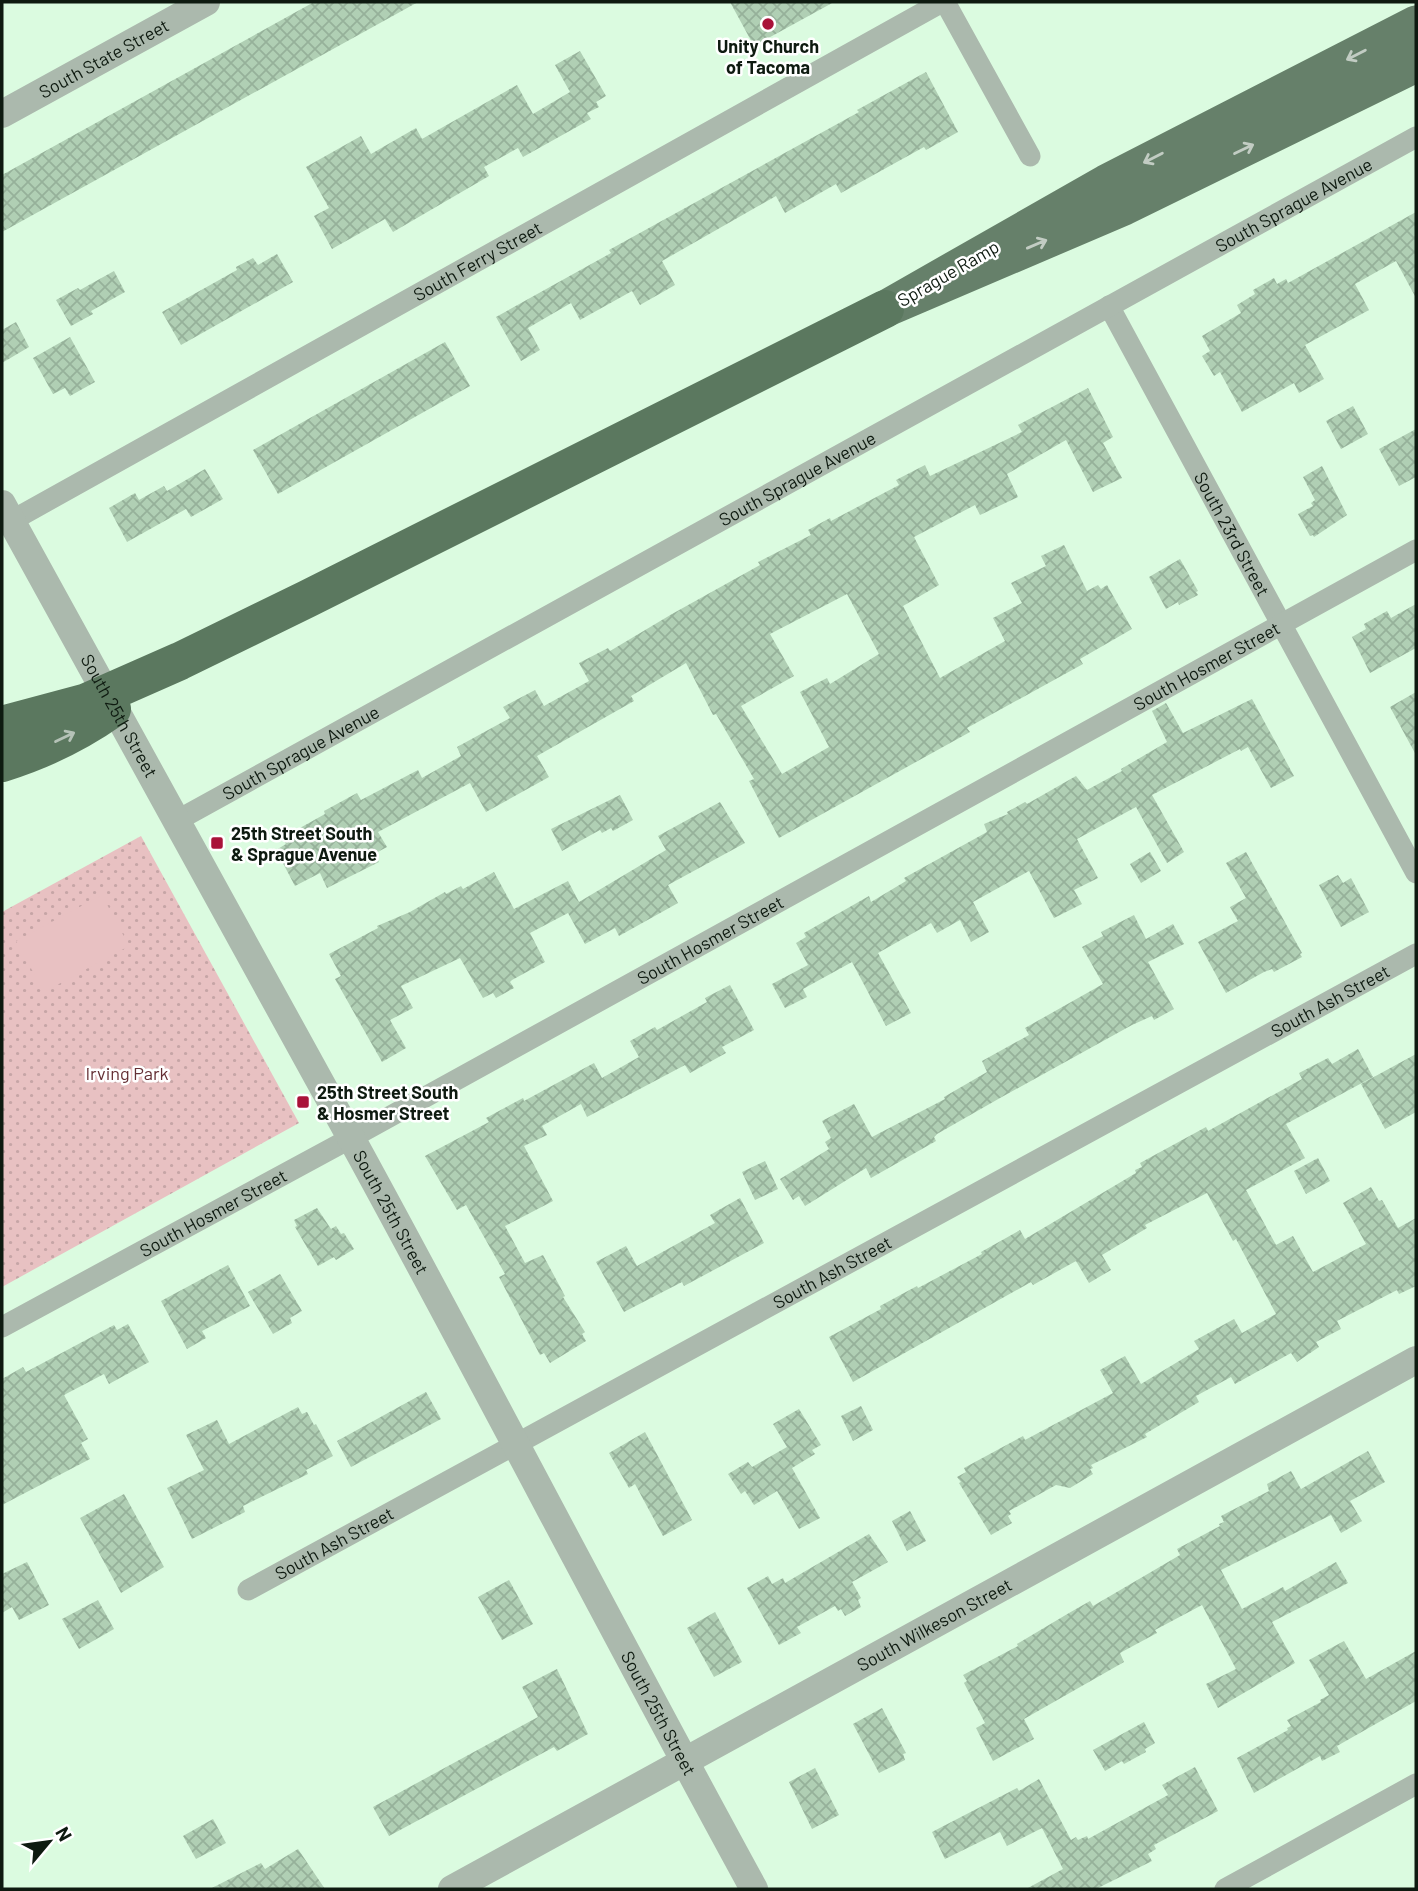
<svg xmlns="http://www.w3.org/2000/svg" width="1418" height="1891" viewBox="0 0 1418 1891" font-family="Barlow,sans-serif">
<defs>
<pattern id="grass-dots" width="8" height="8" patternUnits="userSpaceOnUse" patternTransform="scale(1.75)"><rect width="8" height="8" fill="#e8c1c2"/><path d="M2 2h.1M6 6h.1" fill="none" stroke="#c6a5a6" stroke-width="1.8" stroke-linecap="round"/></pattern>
<pattern id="building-cross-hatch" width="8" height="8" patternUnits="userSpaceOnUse" patternTransform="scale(1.75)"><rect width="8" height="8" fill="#b0cfb4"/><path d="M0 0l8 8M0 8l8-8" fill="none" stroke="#96b19a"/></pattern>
</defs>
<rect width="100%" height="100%" fill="#dbfbe0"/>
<path fill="url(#grass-dots)" d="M141,836L299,1123L2,1287V912Z"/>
<path fill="#e8c1c2" d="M102,895L129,946L44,992L16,941Z"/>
<path fill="url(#building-cross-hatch)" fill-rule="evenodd" d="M314,2H418L2,232V175Z
M730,2H834L754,46Z
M580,51L606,96L596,102L599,107L587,113L591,119L523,157L518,148L484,167L489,176L393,232L385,219L332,249L314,216L329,208L306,167L361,136L371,154L416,128L422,139L517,85L533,114L570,92L555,65Z
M926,72L958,132L926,150L924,147L841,193L836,184L785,213L776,196L662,261L675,285L640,305L632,291L580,320L571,303L528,328L540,350L521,361L496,317L611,253L609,250L859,112L857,110Z
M1416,212V298L1396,261L1355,284L1369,310L1305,345L1324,379L1299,393L1294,383L1242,412L1220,372L1214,376L1202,356L1210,351L1202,336L1241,313L1237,305L1255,294L1253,290L1274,278L1277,284L1286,279L1288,283Z
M277,254L293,282L181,345L162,312L237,270L236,267L253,258L258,265Z
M114,271L125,292L91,311L93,314L71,326L56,300L78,288L80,290Z
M16,322L29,347L2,363V330Z
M70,337L95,382L70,396L65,388L53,394L33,358Z
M445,342L470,386L278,494L253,450Z
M1088,388L1113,437L1103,443L1122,478L1093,492L1066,440L1007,474L1018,497L980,515L975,505L914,537L939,585L903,606L940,678L1005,641L993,618L1022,603L1011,583L1046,566L1041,556L1064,545L1087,591L1098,585L1101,589L1107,585L1132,629L1080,659L1083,664L967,728L970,732L779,838L749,781L754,779L716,714L713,715L686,663L631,696L634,701L537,756L549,777L486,812L470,783L378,832L387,847L374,854L379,862L327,888L320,873L295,886L276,850L286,844L283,840L292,835L291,833L325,814L324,811L357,793L361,800L418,770L422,778L461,756L457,747L510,718L503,707L535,690L544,706L589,681L579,663L608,648L610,651L672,614L760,565L758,562L811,535L808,530L830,518L831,521L899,485L896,480L925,465L930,476L1022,432L1018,425ZM847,594L879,654L830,684L827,678L800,692L829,747L782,774L741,706L794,676L770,634Z
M1353,406L1368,434L1341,449L1326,421Z
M1416,429V477L1399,486L1379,449Z
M1322,466L1347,515L1314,537L1313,535L1310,536L1298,514L1313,506L1311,503L1315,500L1303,477Z
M205,469L223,499L191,517L186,509L127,542L109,508L135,493L139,500L164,486L167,491Z
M1180,559L1198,591L1196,592L1198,595L1179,605L1178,602L1166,609L1149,577Z
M1416,604V648L1370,673L1352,637L1366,629L1364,624L1387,611L1391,618Z
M1416,692V755L1390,707Z
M1252,699L1294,776L1271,788L1248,747L1241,751L1240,749L1152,795L1184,852L1167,863L1136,807L1077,839L1098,878L1074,890L1082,904L1054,918L1029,871L973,902L989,932L971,942L960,920L937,933L931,923L878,953L911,1013L886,1026L852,962L803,989L807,997L785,1008L772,984L808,965L796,943L806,937L804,933L869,896L871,902L906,881L904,878L987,832L984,824L1008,814L1007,812L1025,802L1027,804L1076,776L1087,790L1122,771L1121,769L1167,742L1152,711L1166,703L1183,733Z
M620,795L633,820L613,831L611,828L602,833L600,830L562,851L551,829Z
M720,802L745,843L668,885L678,903L619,936L615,928L585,944L568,913L530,933L545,962L512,980L510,982L514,988L496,998L493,993L483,998L460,958L401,986L413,1008L390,1020L406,1048L382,1062L335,979L341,976L329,954L378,928L377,926L410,912L445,892L446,894L461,886L463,889L494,872L514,909L568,881L579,902L666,850L658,836Z
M1150,852L1161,871L1141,883L1130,864Z
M1246,852L1302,953L1300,954L1302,957L1274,972L1272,969L1264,972L1226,993L1198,942L1238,921L1230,907L1246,898L1226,863Z
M1338,875L1343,883L1351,878L1369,912L1341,927L1319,885Z
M1134,915L1146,939L1173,924L1184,944L1148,962L1174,1009L1154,1020L1152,1016L1132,1025L1000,1098L937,1134L934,1137L936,1141L871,1178L866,1168L805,1206L799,1196L793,1200L780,1179L829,1149L825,1142L831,1138L822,1121L854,1104L872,1137L945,1099L944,1097L987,1072L982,1061L1029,1035L1025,1028L1103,984L1082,947L1103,936L1101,932Z
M730,985L754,1030L722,1047L726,1053L690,1073L685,1065L587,1117L581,1104L542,1126L547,1135L524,1146L553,1201L505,1226L525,1263L543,1255L565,1296L563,1297L585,1332L582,1334L586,1341L550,1363L544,1353L540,1355L499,1277L505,1274L466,1205L457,1210L425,1156L489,1122L486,1118L523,1098L524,1101L594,1063L602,1078L639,1057L630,1041L655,1027L657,1030L707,1002L705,998Z
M1358,1049L1373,1077L1286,1124L1305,1158L1246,1190L1276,1245L1293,1236L1313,1272L1366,1244L1343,1203L1371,1187L1379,1201L1382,1200L1398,1228L1416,1218V1286L1399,1294L1397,1290L1337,1321L1341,1329L1316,1342L1319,1347L1297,1362L1291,1353L1235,1384L1231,1377L1196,1396L1199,1402L1145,1434L1147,1437L1091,1465L1093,1468L1090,1469L1093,1474L1070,1488L1056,1485L1009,1511L1011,1514L1008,1516L1012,1523L991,1535L959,1483L961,1482L957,1477L966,1472L964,1468L1023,1436L1025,1440L1113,1393L1100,1370L1125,1356L1141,1384L1199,1349L1194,1341L1234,1319L1242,1333L1276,1314L1236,1239L1233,1241L1207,1193L1145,1225L1147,1228L1102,1255L1111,1270L1089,1283L1076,1261L1033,1285L1031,1282L853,1382L829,1337L881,1309L880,1306L917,1286L918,1288L982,1254L981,1252L1020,1230L1025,1239L1136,1173L1135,1170L1142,1167L1140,1163L1206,1127L1208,1131L1302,1079L1299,1073L1328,1058L1332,1064Z
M1416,1054V1112L1385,1129L1361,1084Z
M1318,1158L1330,1181L1306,1194L1294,1171Z
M765,1161L778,1189L755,1200L742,1172Z
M740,1198L764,1243L684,1286L682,1282L624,1312L596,1262L626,1246L637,1266L715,1223L710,1215Z
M317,1208L331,1229L336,1226L341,1234L344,1233L354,1249L336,1260L334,1257L318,1266L295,1227L297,1226L294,1220Z
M228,1265L250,1306L202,1331L206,1338L187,1349L161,1301Z
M280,1274L302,1311L290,1318L292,1323L273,1334L248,1292Z
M128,1324L149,1362L109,1384L104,1374L64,1395L88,1439L81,1443L90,1459L2,1505V1379L23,1367L26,1372L114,1325L117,1330Z
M426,1392L441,1419L351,1467L337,1441Z
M861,1406L873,1430L853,1441L841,1416Z
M298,1407L302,1414L307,1412L314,1425L316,1424L333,1456L306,1470L308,1474L243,1506L245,1512L192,1539L167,1488L204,1470L186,1435L217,1420L229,1444Z
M799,1409L821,1445L812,1450L815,1454L792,1468L820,1518L799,1529L777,1491L754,1505L745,1491L741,1494L728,1474L748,1462L752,1467L787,1447L773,1424Z
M645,1432L692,1520L663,1536L635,1484L629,1488L609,1453Z
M1368,1451L1385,1482L1350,1501L1362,1521L1341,1533L1331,1515L1221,1570L1242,1609L1283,1587L1285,1591L1336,1562L1348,1583L1272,1622L1295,1663L1218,1708L1206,1684L1236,1669L1202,1605L1155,1630L1157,1633L1120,1653L1124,1662L1024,1719L1034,1739L993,1761L976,1728L985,1723L964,1683L967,1681L963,1675L1018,1646L1017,1644L1069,1613L1090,1601L1093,1606L1180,1555L1177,1549L1220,1526L1219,1524L1224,1522L1221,1516L1269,1491L1267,1484L1291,1471L1301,1489Z
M124,1494L164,1567L121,1593L80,1518Z
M910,1511L926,1541L907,1551L892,1521Z
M869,1534L888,1562L852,1582L861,1598L858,1600L861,1607L845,1616L841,1609L838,1611L835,1606L797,1627L801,1633L779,1645L747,1588L768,1576L772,1584L783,1578L785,1583Z
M27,1562L49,1605L19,1620L12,1607L2,1613V1574Z
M509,1580L533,1624L502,1640L478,1597Z
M98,1600L114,1629L79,1649L62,1619Z
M715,1612L742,1662L714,1677L687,1628Z
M1344,1641L1366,1679L1416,1651V1701L1337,1746L1340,1752L1322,1761L1320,1756L1254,1793L1237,1758L1288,1730L1287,1728L1291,1726L1287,1720L1321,1702L1320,1700L1329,1695L1309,1660Z
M557,1669L588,1734L557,1751L554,1747L389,1836L373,1807L538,1717L522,1687Z
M882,1708L906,1753L903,1754L905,1760L879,1773L853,1724Z
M1144,1722L1155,1743L1145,1749L1146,1752L1124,1764L1122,1761L1105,1771L1093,1750Z
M1195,1767L1218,1811L1154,1845L1156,1849L1148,1854L1152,1861L1096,1889H1026L1063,1869L1042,1828L1007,1846L1000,1832L945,1859L932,1832L1017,1788L1019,1791L1039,1779L1071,1840L1076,1837L1078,1840L1087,1836L1088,1839L1168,1795L1162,1785Z
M815,1768L839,1815L812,1829L789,1782Z
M213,1819L226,1843L196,1859L183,1836Z
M298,1849L325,1889H210L261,1863L265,1869Z"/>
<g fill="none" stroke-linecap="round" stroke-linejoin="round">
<g stroke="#abb9ad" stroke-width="21">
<path d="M945,2L1030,156"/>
<path id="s1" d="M1109,306L1416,873"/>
<path id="s2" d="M11,521L942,2"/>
<path id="s3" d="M178,820L1416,137"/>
<path id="s4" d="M2,1327L351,1138L1416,550"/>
<path id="s5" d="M248,1590L1416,954"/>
<path d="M1225,1889L1416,1784"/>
</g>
<g stroke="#abb9ad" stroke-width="28">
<path id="s6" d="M2,114L206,2"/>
<path id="s7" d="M2,504C123,721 243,938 361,1156C494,1400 621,1646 754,1889"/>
<path id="s8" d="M452,1889L1416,1360"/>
</g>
<path stroke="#66806a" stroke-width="37" d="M1416,24L1106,183L885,309L1124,207L1416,64"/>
<path stroke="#5b785f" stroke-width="38" d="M2,725L87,702L180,661L307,599L885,309
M2,763C41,751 78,733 112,709"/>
</g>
<defs><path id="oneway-shaft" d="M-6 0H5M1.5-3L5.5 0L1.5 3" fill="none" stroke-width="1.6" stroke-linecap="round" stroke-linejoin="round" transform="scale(1.75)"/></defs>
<g stroke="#c2ccc3">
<use href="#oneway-shaft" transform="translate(1356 55) rotate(153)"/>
<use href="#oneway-shaft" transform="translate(1244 149) rotate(-26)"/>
<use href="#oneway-shaft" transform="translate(1153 158) rotate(153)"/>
<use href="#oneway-shaft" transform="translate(1037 244) rotate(-23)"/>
</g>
<use stroke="#b5c2b7" href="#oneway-shaft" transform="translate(65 737) rotate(-26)"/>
<g fill="#a91239" stroke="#fff" stroke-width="2.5">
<circle cx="768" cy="24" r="7"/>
<rect x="210" y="836" width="14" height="14" rx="3.5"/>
<rect x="296" y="1095" width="14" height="14" rx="3.5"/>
</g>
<g text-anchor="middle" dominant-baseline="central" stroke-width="5" stroke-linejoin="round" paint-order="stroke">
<g font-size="18" font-weight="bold" fill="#0e1a10" stroke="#fff" text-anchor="start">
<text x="768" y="46" text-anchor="middle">Unity Church<tspan x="768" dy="21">of Tacoma</tspan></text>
<text x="231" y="833">25th Street South<tspan x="231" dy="21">&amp; Sprague Avenue</tspan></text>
<text x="317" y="1092">25th Street South<tspan x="317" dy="21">&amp; Hosmer Street</tspan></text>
</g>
<g font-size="18" fill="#0e1a10" stroke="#fff">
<text stroke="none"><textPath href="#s6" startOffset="116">South State Street</textPath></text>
<text stroke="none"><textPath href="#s3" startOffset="1274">South Sprague Avenue</textPath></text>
<text stroke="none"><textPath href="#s2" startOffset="534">South Ferry Street</textPath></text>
<text transform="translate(948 273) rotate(-30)">Sprague Ramp</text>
<text stroke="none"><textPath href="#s3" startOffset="707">South Sprague Avenue</textPath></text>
<text stroke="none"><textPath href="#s1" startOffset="259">South 23rd Street</textPath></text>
<text stroke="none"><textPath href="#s4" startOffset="1374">South Hosmer Street</textPath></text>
<text stroke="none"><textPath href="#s7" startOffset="242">South 25th Street</textPath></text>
<text stroke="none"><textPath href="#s3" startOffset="140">South Sprague Avenue</textPath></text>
<text stroke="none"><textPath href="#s4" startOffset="807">South Hosmer Street</textPath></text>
<text stroke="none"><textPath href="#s5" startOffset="1232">South Ash Street</textPath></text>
<text stroke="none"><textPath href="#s4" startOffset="240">South Hosmer Street</textPath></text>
<text stroke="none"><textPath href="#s7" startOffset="808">South 25th Street</textPath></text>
<text stroke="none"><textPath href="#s5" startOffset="665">South Ash Street</textPath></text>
<text stroke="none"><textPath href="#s5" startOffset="98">South Ash Street</textPath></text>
<text stroke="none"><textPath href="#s8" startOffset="550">South Wilkeson Street</textPath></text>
<text stroke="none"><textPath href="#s7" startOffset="1376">South 25th Street</textPath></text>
</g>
<g font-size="18" fill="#642f34" stroke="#fff">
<text x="127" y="1073">Irving Park</text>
</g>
</g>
<rect width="1418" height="1891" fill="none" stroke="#0e1a10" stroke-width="7"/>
<g transform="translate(49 1842) rotate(61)" stroke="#ffffff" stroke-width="5" paint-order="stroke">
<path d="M0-5L12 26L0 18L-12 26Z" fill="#0e1a10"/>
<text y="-10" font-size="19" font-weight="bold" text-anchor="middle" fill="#0e1a10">N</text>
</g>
</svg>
